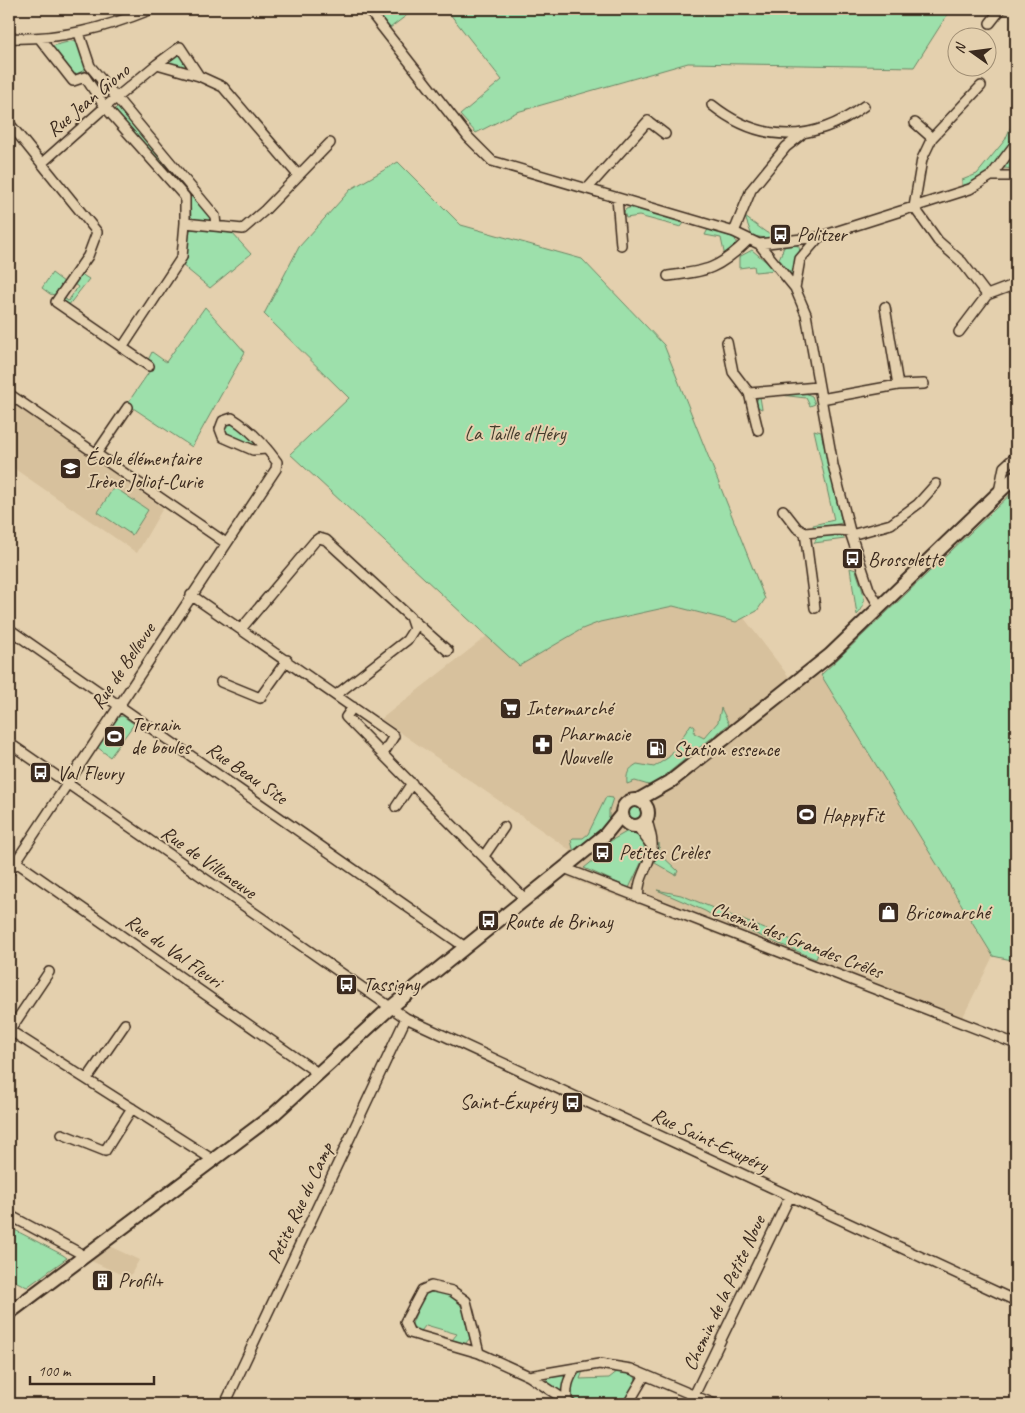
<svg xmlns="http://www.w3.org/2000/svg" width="1025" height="1413" viewBox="0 0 1025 1413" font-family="Caveat,sans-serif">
<rect width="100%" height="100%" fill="#e4d0ae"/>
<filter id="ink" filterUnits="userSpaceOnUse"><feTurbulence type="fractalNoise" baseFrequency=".02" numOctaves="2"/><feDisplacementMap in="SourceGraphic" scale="10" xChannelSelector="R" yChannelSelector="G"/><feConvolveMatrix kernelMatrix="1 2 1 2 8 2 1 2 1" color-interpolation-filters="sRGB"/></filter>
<g filter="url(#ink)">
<path fill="#d7c19d" d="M9,400L91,458V460H95L163,508L137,553L9,465Z
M673,606L736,622L744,618L789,677L821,675L993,956L958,1027L566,877L570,850L381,719L487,636L519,665L582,629L600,622Z
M109,1246L139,1260L129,1278L89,1260Z"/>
<path fill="#9de0ab" stroke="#6c8564" d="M375,9H415L390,28Z
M446,9H951L914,67L688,63L517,112L476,133L460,115L502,80Z
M76,40L87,69L74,75L51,51L52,46Z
M180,53L193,71L167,63Z
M118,106L211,218L208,221L194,220L191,216L190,199L114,110Z
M1016,115C1016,121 1018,132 1015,138C1006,159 984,179 962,186V180L977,174L1005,140Z
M1016,150V169L1003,168Z
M398,162L461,225L582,259L664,345L765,599L757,611L736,622L673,606L600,622L582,629L519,666L290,454L349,398L264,314L299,247L351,189Z
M633,207L684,223L681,227L639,216L626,218L624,212L626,209Z
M745,217L767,233H774L773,239L752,236Z
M190,229L232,233L251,254L210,288L182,265L186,258Z
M708,229L735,238L737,247L725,257L721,238L705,235Z
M795,244L799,247L800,252L793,276L779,259L784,247Z
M752,250L776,270L755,272L754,266L739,268V257Z
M52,273L64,282L55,295L50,294L42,288Z
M81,274L89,279L68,306L62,301L64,298L68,301L78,287L74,284Z
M205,307L245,352L192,447L127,404L154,365L148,360L152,352L166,362Z
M779,393H805L812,396L815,404L810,406L806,398L781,395L760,397L762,409L755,406L758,397Z
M231,423L249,432L257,442L255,445C244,442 234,439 225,430L226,425Z
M814,430L821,432L842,523L814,529L813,525L834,520Z
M114,487L148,510L132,535L98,512Z
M1016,489V961L993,956L821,675Z
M841,534L845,539L814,543L818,536Z
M850,568L856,570C860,586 871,602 857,615Z
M721,708L729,724L652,786L635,781L627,784C626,774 628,769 637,764L654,767L669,757L691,724L695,727L694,733L704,738L718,722Z
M123,716L134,724L110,757L97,747L117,717Z
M606,797L613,798L609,810V821L574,853L571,840L573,838H583L588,834Z
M628 813a7 7 0 1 1 14 0a7 7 0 1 1-14 0Z
M628,831L641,836L646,853L629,888L584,868L605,851L607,843Z
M659,843L660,854L678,871L676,875L655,863Z
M657,890L681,895L819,951L816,959L715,917L705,911Z
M9,1227L63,1255L67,1258L27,1287L9,1278Z
M428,1290C462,1294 464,1308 471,1337L465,1344L452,1340L457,1334L426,1325L421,1331L411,1326L424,1294Z
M583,1371L580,1379L609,1378L618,1371L635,1376L636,1381L623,1404H577L573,1402C569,1388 570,1379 583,1371Z
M568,1374L564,1394L545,1383L549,1376Z"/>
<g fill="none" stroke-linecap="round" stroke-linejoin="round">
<defs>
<path id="minor" d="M368,9L468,137L492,161L734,232L759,244L819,237L970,189L991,176L1016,143
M990,23L1001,9
M79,33L90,66L215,216L216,226
M9,38C60,40 105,28 152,9
M40,39L73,81L85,77L105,107L185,197V223L182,257L122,348
M157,64L180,47L199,76L223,87L298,175
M981,86L932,138L922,159L914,207L938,241L962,262L987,295
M712,105C761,144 814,143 864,106
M9,123L97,232L88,256L56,302L149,366
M915,123L932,138
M42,163L105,107L157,64L199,76
M991,176H1016
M587,189L648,121L665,134
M617,198L621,245
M185,223L243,229L265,210L330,143
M734,232L751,190L786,147L801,135
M759,244L795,288L806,314L833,465L851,535L869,589L879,606
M668,276C708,271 719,269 748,240
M795,288L800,259L819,237
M885,307L898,385
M959,332L987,295L1016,284
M727,342L733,372L749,393L758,430
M749,393L818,387
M9,394L226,543
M821,399L898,385L924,384
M96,454L128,407
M999,492L1004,467L1016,456
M783,510L797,528L805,533L815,608
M805,533L837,530L850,531
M851,535L891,524L918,504L936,484
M191,595L394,736L383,754
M414,621L448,651
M9,629L465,947
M241,629L315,541L319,538L326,540L410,617L414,629L407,640L336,695
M221,682L260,698L287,660
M353,707L346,717L525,899
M9,743L406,1018L1016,1301
M396,807L412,783
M637,826L651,845
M484,856L504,827
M9,857L319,1074
M566,867L569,870L1016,1044
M9,872L276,469L277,462C264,444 250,429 232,418L223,421L220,429L223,437L253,450L267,449
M639,898C636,879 650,866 652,848C653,838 649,829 647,820
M9,1030L207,1156L211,1162
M10,1030L49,972
M87,1079L125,1024
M62,1134L105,1151L132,1108
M9,1215L78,1252L83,1258
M479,1353L466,1301L452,1291L431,1286L422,1290L405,1322L410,1333L479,1353L529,1376L571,1404
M529,1376L599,1364L631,1369L714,1404
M567,1402C566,1388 567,1381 575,1369
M225,1404L406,1018
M628,1404L645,1375
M690,1404L790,1196"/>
<path id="secondary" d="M622 813a13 13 0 1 1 26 0a13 13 0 1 1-26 0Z
M638,800L670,782L830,655L1016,476
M9,1313L273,1115L391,1007L605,835L622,814"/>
</defs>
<use href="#minor" stroke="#3b2a1e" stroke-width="12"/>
<use href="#secondary" stroke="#3b2a1e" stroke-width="16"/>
<use href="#minor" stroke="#e4d0ae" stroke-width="9"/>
<use href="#secondary" stroke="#e4d0ae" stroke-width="12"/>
</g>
</g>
<defs>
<symbol id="bus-square" viewBox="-11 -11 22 22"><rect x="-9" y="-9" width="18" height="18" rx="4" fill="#3b2a1e" stroke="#e4d0ae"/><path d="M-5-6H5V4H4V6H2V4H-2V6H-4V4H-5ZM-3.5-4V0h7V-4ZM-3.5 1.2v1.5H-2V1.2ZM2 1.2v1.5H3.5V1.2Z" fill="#fff"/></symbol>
<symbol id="school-square" viewBox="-11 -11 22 22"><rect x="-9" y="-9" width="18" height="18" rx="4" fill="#3b2a1e" stroke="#e4d0ae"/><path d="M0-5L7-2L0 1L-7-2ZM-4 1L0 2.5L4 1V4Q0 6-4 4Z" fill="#fff"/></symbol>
<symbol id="supermarket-square" viewBox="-11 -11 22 22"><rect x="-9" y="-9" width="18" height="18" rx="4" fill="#3b2a1e" stroke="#e4d0ae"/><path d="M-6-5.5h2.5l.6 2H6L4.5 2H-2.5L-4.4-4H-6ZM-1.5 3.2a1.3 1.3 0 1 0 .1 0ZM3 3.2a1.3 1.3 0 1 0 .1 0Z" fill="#fff"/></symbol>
<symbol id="stadium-square" viewBox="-11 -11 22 22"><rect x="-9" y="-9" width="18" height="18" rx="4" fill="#3b2a1e" stroke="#e4d0ae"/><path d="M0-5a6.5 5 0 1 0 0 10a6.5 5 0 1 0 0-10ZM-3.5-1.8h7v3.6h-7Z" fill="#fff"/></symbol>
<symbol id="pharmacy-square" viewBox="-11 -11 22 22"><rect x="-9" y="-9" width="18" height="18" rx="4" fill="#3b2a1e" stroke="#e4d0ae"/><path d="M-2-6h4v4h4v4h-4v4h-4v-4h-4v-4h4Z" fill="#fff"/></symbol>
<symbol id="fuel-square" viewBox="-11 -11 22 22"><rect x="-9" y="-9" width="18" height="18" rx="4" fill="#3b2a1e" stroke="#e4d0ae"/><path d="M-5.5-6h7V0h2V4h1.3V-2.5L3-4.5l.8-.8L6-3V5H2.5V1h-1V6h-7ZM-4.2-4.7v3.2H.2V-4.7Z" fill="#fff"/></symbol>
<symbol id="shop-square" viewBox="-11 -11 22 22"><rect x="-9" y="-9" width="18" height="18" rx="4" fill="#3b2a1e" stroke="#e4d0ae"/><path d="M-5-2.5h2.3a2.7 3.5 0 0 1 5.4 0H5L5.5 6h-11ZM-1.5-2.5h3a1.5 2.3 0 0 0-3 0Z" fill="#fff"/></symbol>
<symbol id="building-square" viewBox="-11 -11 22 22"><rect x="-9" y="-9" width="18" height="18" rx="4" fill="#3b2a1e" stroke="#e4d0ae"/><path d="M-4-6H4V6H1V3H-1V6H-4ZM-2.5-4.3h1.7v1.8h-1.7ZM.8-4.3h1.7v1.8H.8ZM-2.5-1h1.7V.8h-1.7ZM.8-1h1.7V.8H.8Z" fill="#fff"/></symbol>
</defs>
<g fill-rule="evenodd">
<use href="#bus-square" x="768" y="222" width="25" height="25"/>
<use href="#school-square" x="58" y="456" width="25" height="25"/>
<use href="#bus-square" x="840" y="546" width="25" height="25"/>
<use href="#supermarket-square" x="498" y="696" width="25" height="25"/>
<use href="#stadium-square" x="102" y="724" width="25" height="25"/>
<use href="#pharmacy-square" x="530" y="732" width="25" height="25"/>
<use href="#fuel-square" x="644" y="736" width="25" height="25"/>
<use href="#bus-square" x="28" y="760" width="25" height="25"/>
<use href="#stadium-square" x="794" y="802" width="25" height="25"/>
<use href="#bus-square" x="590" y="840" width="25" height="25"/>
<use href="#shop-square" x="876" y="900" width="25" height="25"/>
<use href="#bus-square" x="476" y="908" width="25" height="25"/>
<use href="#bus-square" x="334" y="972" width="25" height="25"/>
<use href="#bus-square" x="560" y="1090" width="25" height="25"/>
<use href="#building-square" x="90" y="1268" width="25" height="25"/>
</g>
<g text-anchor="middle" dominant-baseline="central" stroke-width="4" stroke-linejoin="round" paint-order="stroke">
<g font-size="20" fill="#3b2a1e" stroke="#e4d0ae">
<text transform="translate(88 100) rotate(-40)">Rue Jean Giono</text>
<text transform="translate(123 666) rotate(-56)">Rue de Bellevue</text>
<text transform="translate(247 773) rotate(35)">Rue Beau Site</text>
<text transform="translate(209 862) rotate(35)">Rue de Villeneuve</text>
<text transform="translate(797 940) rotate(21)">Chemin des Grandes Crêles</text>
<text transform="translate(174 951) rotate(35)">Rue du Val Fleuri</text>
<text transform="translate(710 1140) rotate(25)">Rue Saint-Exupéry</text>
<text transform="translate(300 1203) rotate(-65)">Petite Rue du Camp</text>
<text transform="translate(724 1293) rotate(-65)">Chemin de la Petite Noue</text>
</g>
<g font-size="20" fill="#3b2a1e" stroke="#e4d0ae" text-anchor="start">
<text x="797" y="234">Politzer</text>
<text x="86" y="458">École élémentaire<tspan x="86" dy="23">Irène Joliot-Curie</tspan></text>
<text x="868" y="559">Brossolette</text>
<text x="526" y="708">Intermarché</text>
<text x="131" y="724">Terrain<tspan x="131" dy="23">de boules</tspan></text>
<text x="559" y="734">Pharmacie<tspan x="559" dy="23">Nouvelle</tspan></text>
<text x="673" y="749">Station essence</text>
<text x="57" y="773">Val Fleury</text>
<text x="822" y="815">HappyFit</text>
<text x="619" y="852">Petites Crèles</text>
<text x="905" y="912">Bricomarché</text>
<text x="505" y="921">Route de Brinay</text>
<text x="363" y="984">Tassigny</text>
<text x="557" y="1102" text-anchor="end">Saint-Éxupéry</text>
<text x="118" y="1280">Profil+</text>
</g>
<g font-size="20" fill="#453c2c" stroke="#e4d0ae">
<text x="515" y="433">La Taille d'Héry</text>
</g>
</g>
<rect width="1025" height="1413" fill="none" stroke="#e4d0ae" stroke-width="30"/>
<rect x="15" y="15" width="995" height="1383" fill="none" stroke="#3b2a1e" stroke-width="2" filter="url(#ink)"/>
<g transform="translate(972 52) rotate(284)"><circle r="24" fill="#e4d0ae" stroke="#a08e74"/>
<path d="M0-4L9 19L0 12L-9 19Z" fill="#3b2a1e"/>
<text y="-8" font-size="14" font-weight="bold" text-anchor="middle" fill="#3b2a1e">N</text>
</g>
<path d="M30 1376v8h124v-8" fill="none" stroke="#3b2a1e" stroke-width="2.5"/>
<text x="38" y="1376" font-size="15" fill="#3b2a1e" stroke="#e4d0ae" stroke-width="4" paint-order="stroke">100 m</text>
</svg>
